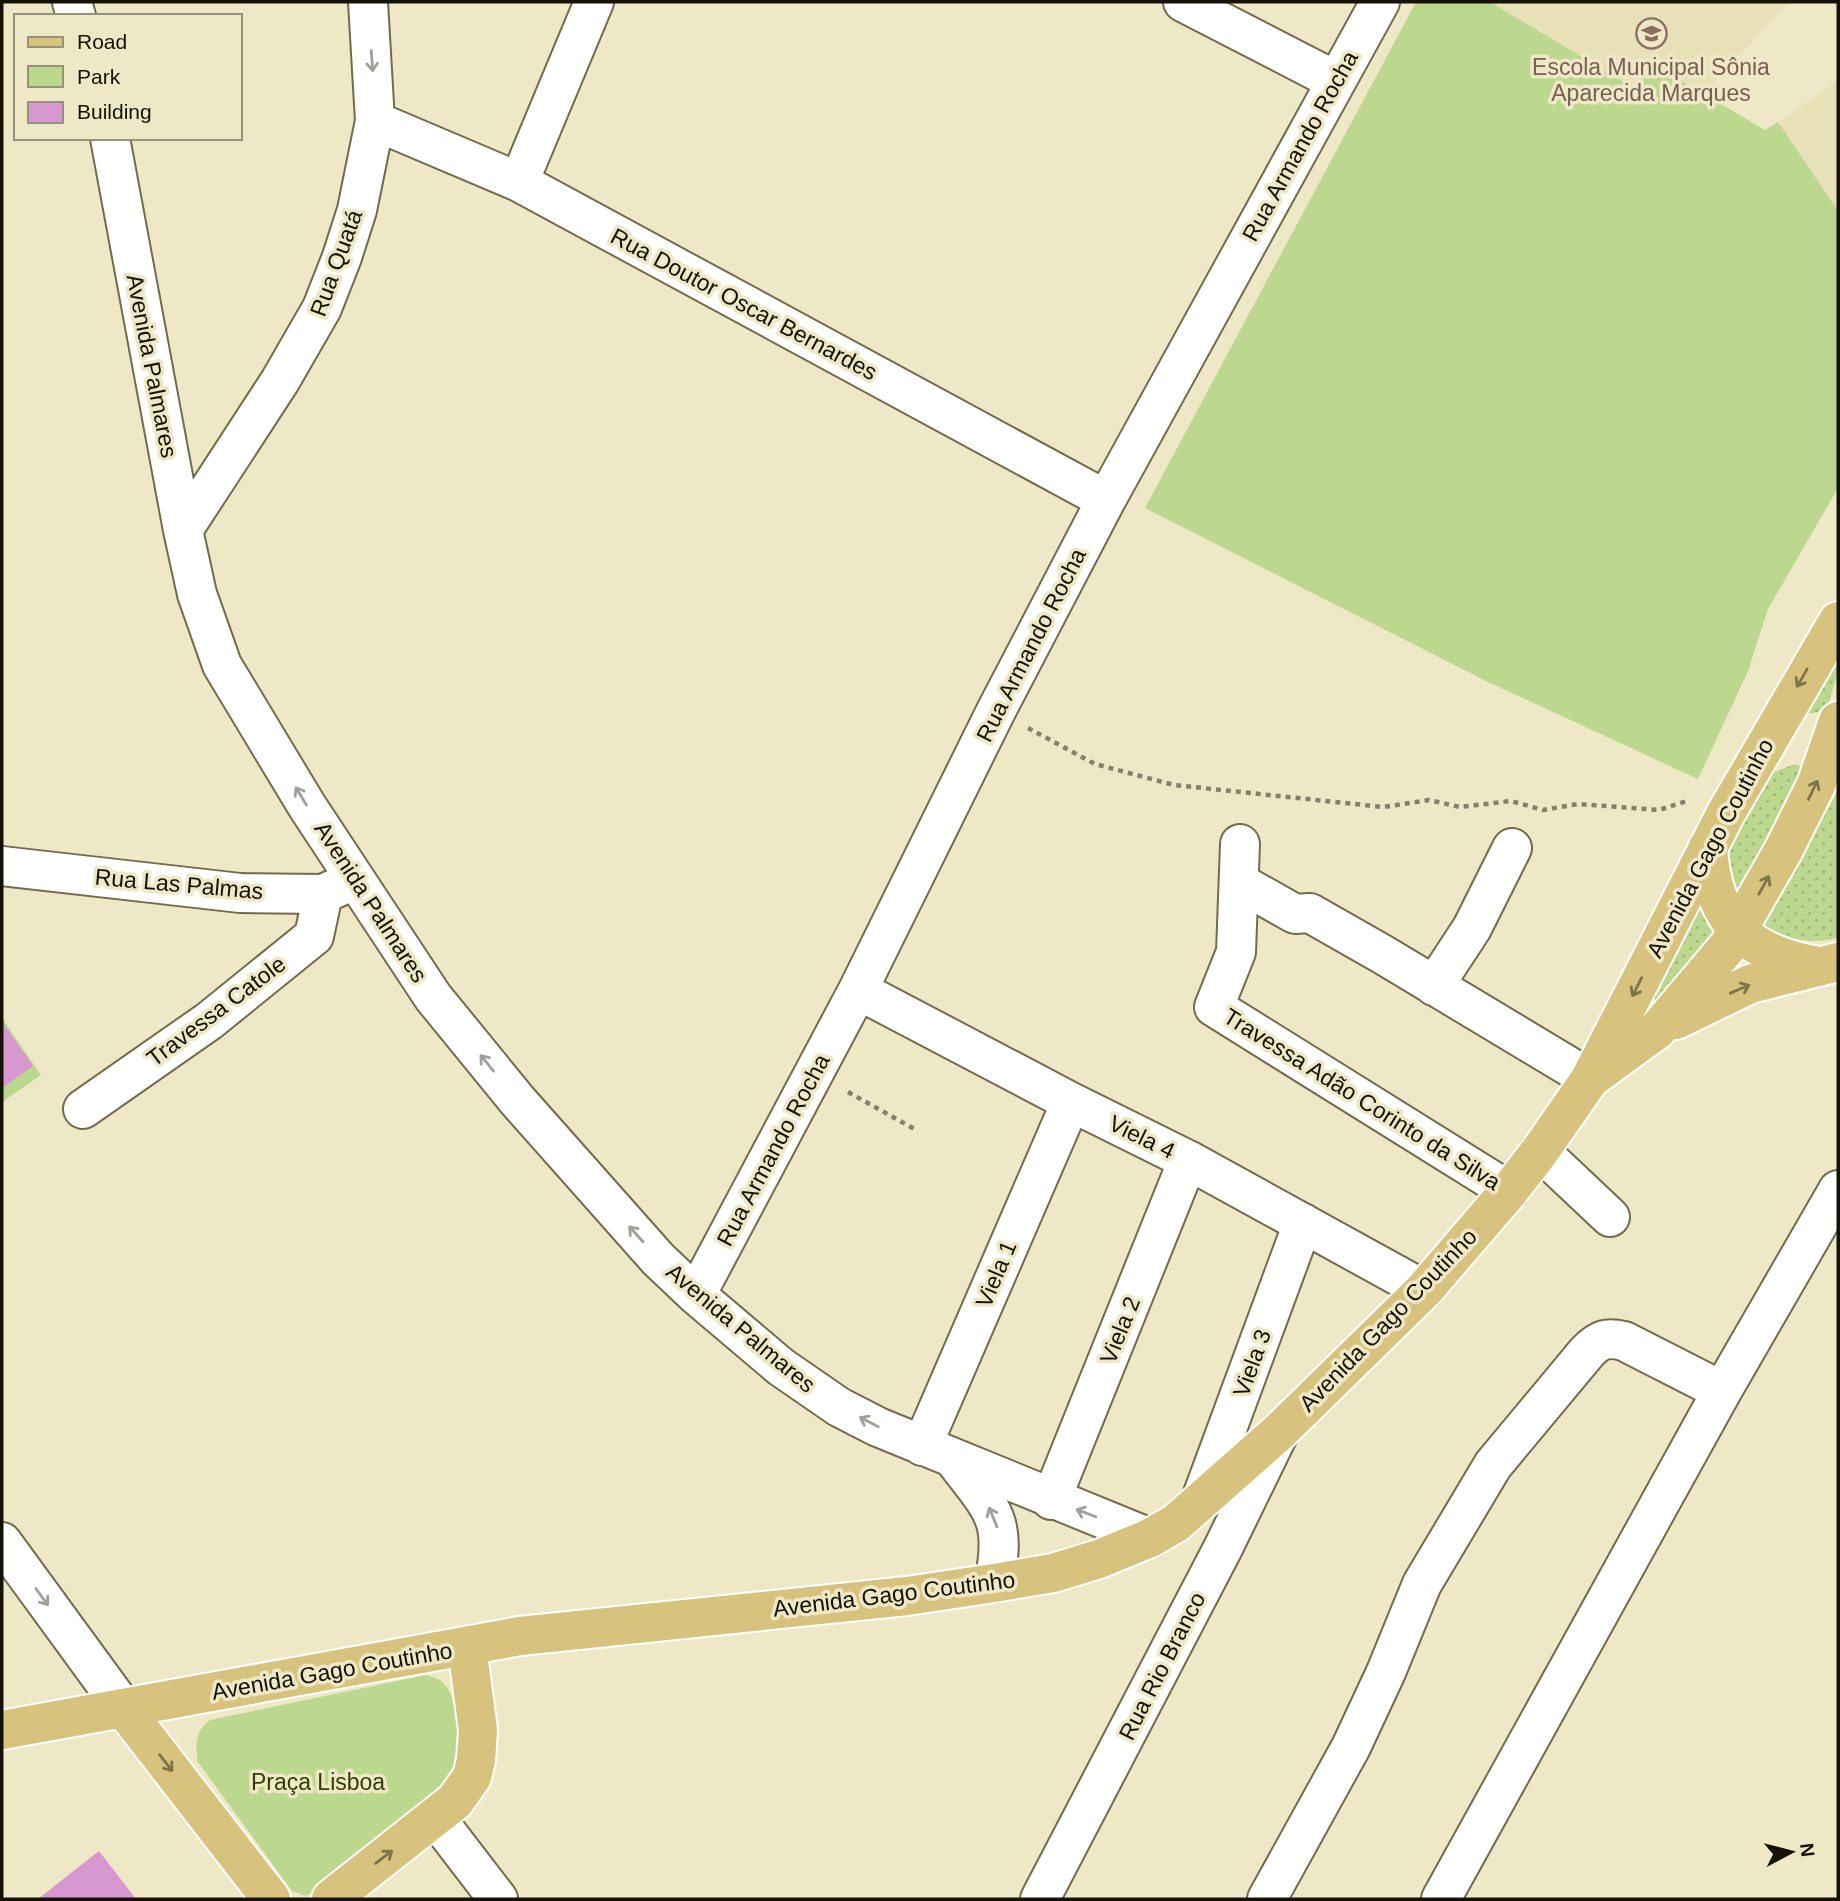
<svg xmlns="http://www.w3.org/2000/svg" width="1840" height="1901" viewBox="0 0 1840 1901" font-family="Arial,sans-serif">
<defs>
<pattern id="grass-dots" width="8" height="8" patternUnits="userSpaceOnUse" patternTransform="scale(1.75)"><rect width="8" height="8" fill="#bcd78e"/><path d="M2 2h.1M6 6h.1" fill="none" stroke="#a1b879" stroke-width="1.8" stroke-linecap="round"/></pattern>
</defs>
<rect width="100%" height="100%" fill="#efe8c6"/>
<path fill="#e8e0b6" d="M1490,2H1789L1703,94L1653,64L1636,89Z
M1838,81V211L1778,122Z"/>
<path fill="url(#grass-dots)" d="M1838,650V672L1826,711L1800,715Z
M1795,764L1806,769L1737,902L1728,866L1730,845L1750,803L1769,774Z
M1838,790V938C1808,944 1789,941 1764,925Z
M1694,898L1720,930C1690,969 1661,1001 1621,1028Z"/>
<path fill="#bcd78e" d="M1416,2H1490L1636,89L1653,64L1765,130L1778,122L1838,211V488L1768,609L1748,671L1698,779L1486,681L1145,508Z
M2,1018L41,1075L2,1102Z
M426,1675C431,1677 437,1678 441,1681C458,1694 461,1736 457,1755C454,1767 448,1776 441,1785L321,1889L306,1896L292,1891L198,1762C195,1745 195,1731 210,1720Z"/>
<path fill="#d797d0" d="M2,1022L33,1066L2,1088Z
M99,1851L136,1899H38Z"/>
<g fill="none" stroke-linecap="round" stroke-linejoin="round">
<defs>
<path id="minor" d="M72,2L76,16
M1183,2L1336,81
M375,121L519,182L1106,500
M110,138L183,530L197,594L222,665L307,806L433,997L517,1100L658,1259L696,1295L781,1367L839,1407L878,1427L1150,1538
M519,182L594,2
M183,530L280,381L322,308L342,257L357,210L375,121L368,2
M1240,844L1236,952L1214,1007L1509,1191
M2,866L240,893L323,894L354,880
M1240,883L1295,914L1310,913L1382,954L1590,1079
M1434,986L1472,928L1512,848
M858,990L1071,1102L1188,1160L1424,1290
M83,1109L209,1021L314,936L323,894
M1540,1151L1610,1217
M696,1295L858,990L996,711L1106,500L1380,2
M922,1446L1071,1102
M956,1462C993,1511 1007,1519 994,1583
M1051,1500L1188,1160
M1200,1502L1303,1223
M2,1542L124,1709
M435,1817L498,1899
M1040,1899L1223,1548L1280,1431
M1267,1899L1351,1747L1386,1672L1422,1584L1493,1465L1587,1352C1600,1339 1606,1337 1624,1341L1722,1391
M1441,1899L1722,1391L1838,1190"/>
<path id="major" d="M1708,847C1712,920 1746,954 1818,966
M1676,1020L1750,984L1838,962
M1594,1076L1657,1030L1729,945L1783,851L1816,785L1838,721
M124,1709L271,1899
M2,1730L520,1636L907,1596L994,1583L1053,1573L1099,1559L1150,1538L1176,1523L1280,1431L1424,1290L1509,1191L1540,1151L1590,1079L1726,813L1838,621
M331,1899L455,1801L472,1777L476,1760L478,1730L467,1647"/>
</defs>
<use href="#minor" stroke="#726b4d" stroke-width="42"/>
<use href="#major" stroke="#fff" stroke-width="42"/>
<path stroke="#858069" stroke-width="4.5" stroke-dasharray="5 5" stroke-linecap="butt" d="M1028,728L1095,764L1174,785L1383,807L1429,800L1460,807L1511,801L1543,810L1578,804L1659,810L1687,801
M848,1092L918,1131"/>
<use href="#minor" stroke="#fff" stroke-width="38"/>
<use href="#major" stroke="#d7c27e" stroke-width="38"/>
</g>
<defs><path id="oneway-shaft" d="M-6 0H5M1.5-3L5.5 0L1.5 3" fill="none" stroke-width="1.6" stroke-linecap="round" stroke-linejoin="round" transform="scale(1.75)"/></defs>
<g stroke="#a1a09b">
<use href="#oneway-shaft" transform="translate(372 61) rotate(86)"/>
<use href="#oneway-shaft" transform="translate(301 796) rotate(-121)"/>
<use href="#oneway-shaft" transform="translate(487 1063) rotate(-129)"/>
<use href="#oneway-shaft" transform="translate(636 1234) rotate(-132)"/>
<use href="#oneway-shaft" transform="translate(869 1422) rotate(-153)"/>
<use href="#oneway-shaft" transform="translate(1086 1513) rotate(-159)"/>
<use href="#oneway-shaft" transform="translate(993 1517) rotate(-112)"/>
<use href="#oneway-shaft" transform="translate(42 1597) rotate(54)"/>
</g>
<g stroke="#7f7348">
<use href="#oneway-shaft" transform="translate(1802 678) rotate(120)"/>
<use href="#oneway-shaft" transform="translate(1813 790) rotate(-64)"/>
<use href="#oneway-shaft" transform="translate(1764 885) rotate(-61)"/>
<use href="#oneway-shaft" transform="translate(1637 987) rotate(117)"/>
<use href="#oneway-shaft" transform="translate(1740 989) rotate(-23)"/>
<use href="#oneway-shaft" transform="translate(166 1763) rotate(52)"/>
<use href="#oneway-shaft" transform="translate(384 1857) rotate(-38)"/>
</g>
<defs>
<symbol id="school-ring" viewBox="-11 -11 22 22"><circle r="9.5" fill="#efe8c6" stroke="#8d6e63" stroke-width="1.5"/><path d="M0-5L7-2L0 1L-7-2ZM-4 1L0 2.5L4 1V4Q0 6-4 4Z" fill="#8d6e63"/></symbol>
</defs>
<g fill-rule="evenodd">
<use href="#school-ring" x="1634" y="16" width="35" height="35"/>
</g>
<g text-anchor="middle" dominant-baseline="central" stroke-width="7" stroke-linejoin="round" paint-order="stroke">
<g font-size="23" fill="#785e54" stroke="#efe8c6">
<text x="1651" y="67">Escola Municipal Sônia<tspan x="1651" dy="26">Aparecida Marques</tspan></text>
</g>
<g font-size="23" fill="#141206" stroke="#efe8c6">
<text transform="translate(1300 146) rotate(-61)">Rua Armando Rocha</text>
<text transform="translate(336 263) rotate(-70)">Rua Quatá</text>
<text transform="translate(744 304) rotate(28)">Rua Doutor Oscar Bernardes</text>
<text transform="translate(152 366) rotate(79)">Avenida Palmares</text>
<text transform="translate(1031 645) rotate(-63)">Rua Armando Rocha</text>
<text transform="translate(1710 848) rotate(-62)">Avenida Gago Coutinho</text>
<text transform="translate(179 884) rotate(5)">Rua Las Palmas</text>
<text transform="translate(371 902) rotate(57)">Avenida Palmares</text>
<text transform="translate(216 1011) rotate(-37)">Travessa Catole</text>
<text transform="translate(1362 1099) rotate(32)">Travessa Adão Corinto da Silva</text>
<text transform="translate(1142 1137) rotate(26)">Viela 4</text>
<text transform="translate(773 1150) rotate(-62)">Rua Armando Rocha</text>
<text transform="translate(996 1274) rotate(-67)">Viela 1</text>
<text transform="translate(1388 1320) rotate(-46)">Avenida Gago Coutinho</text>
<text transform="translate(741 1328) rotate(40)">Avenida Palmares</text>
<text transform="translate(1120 1330) rotate(-68)">Viela 2</text>
<text transform="translate(1252 1363) rotate(-70)">Viela 3</text>
<text transform="translate(894 1594) rotate(-7)">Avenida Gago Coutinho</text>
<text transform="translate(1162 1666) rotate(-63)">Rua Rio Branco</text>
<text transform="translate(332 1671) rotate(-10)">Avenida Gago Coutinho</text>
</g>
<g font-size="23" fill="#304005" stroke="#efe8c6">
<text x="318" y="1782">Praça Lisboa</text>
</g>
</g>
<rect width="1840" height="1901" fill="none" stroke="#141206" stroke-width="7"/>
<rect x="14" y="14" width="228" height="126" fill="#efe8c6" stroke="#979279" stroke-width="2"/>
<rect x="28" y="37" width="35" height="10" fill="#d7c27e" stroke="#979279" stroke-width="2"/>
<text x="77" y="49" font-size="21" fill="#141206">Road</text>
<rect x="28" y="66" width="35" height="21" fill="#bcd78e" stroke="#979279" stroke-width="2"/>
<text x="77" y="84" font-size="21" fill="#141206">Park</text>
<rect x="28" y="102" width="35" height="21" fill="#d797d0" stroke="#979279" stroke-width="2"/>
<text x="77" y="119" font-size="21" fill="#141206">Building</text>
<g transform="translate(1791 1852) rotate(83)" stroke="#efe8c6" stroke-width="5" paint-order="stroke">
<path d="M0-5L12 26L0 18L-12 26Z" fill="#141206"/>
<text y="-10" font-size="19" font-weight="bold" text-anchor="middle" fill="#141206">N</text>
</g>
</svg>
